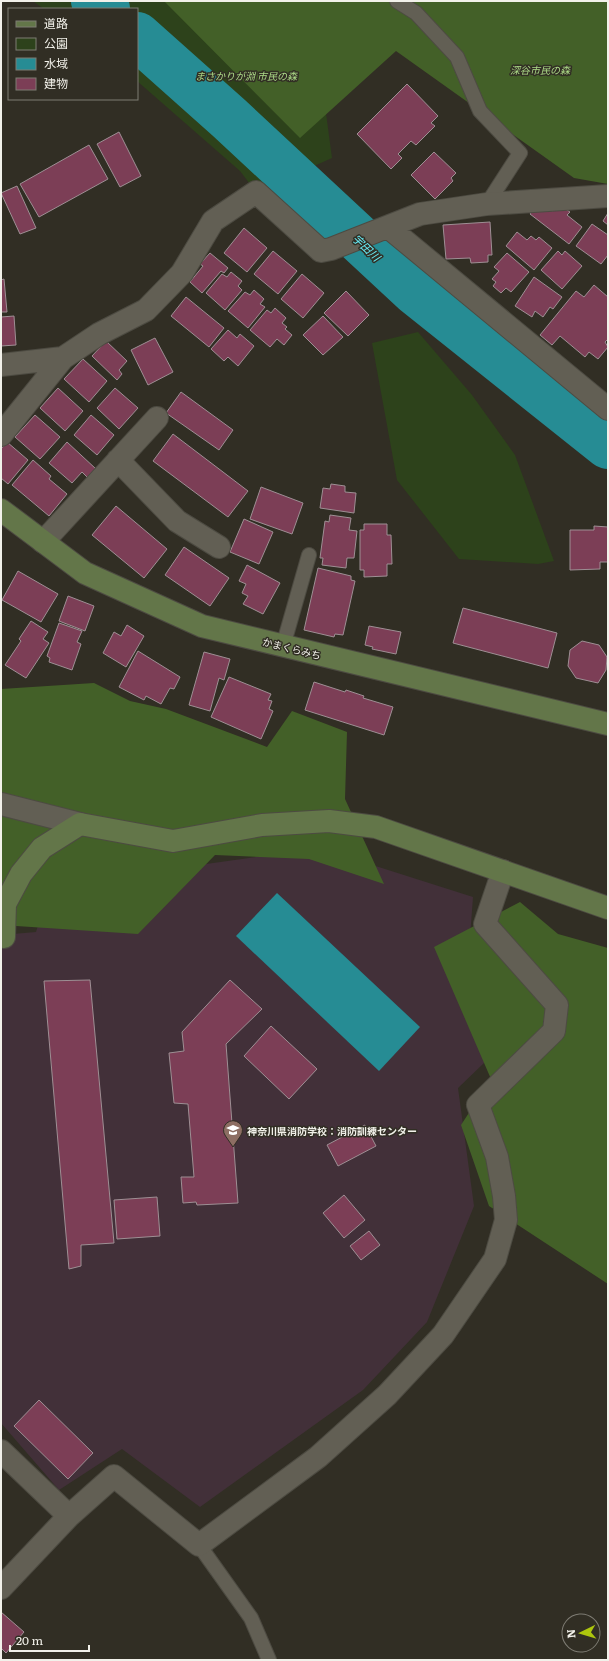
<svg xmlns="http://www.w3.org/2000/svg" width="609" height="1661" viewBox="0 0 609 1661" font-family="Literata,'Noto Sans JP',serif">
<rect width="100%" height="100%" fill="#312e24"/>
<path fill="#423039" d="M319,848L473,897L469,951L541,1008L458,1088L474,1206L427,1322L363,1390L200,1507L122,1449L59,1490L1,1423V935L36,932L50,886Z"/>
<path fill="#2d421b" d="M33,1H311L332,158L256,192L240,171L137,81V9H44Z
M418,332L472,395L515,455L554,561L538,564L459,559L397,480L372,343Z"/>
<path fill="#436028" d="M164,1H608V184L574,178L396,51L300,138Z
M94,683L130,701L166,709L267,747L292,711L347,732L345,799L384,884L309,859L215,855L138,934L1,925V689Z
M520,902L558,934L608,948V1284L489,1206L461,1125L491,1079L434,947Z"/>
<path fill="#268c94" d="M277,893L420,1027L379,1071L236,936Z"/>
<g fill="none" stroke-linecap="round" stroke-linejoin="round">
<path stroke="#268c94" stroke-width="48" d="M95,1L106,9
M137,36L229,118L415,291L608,445"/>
</g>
<path fill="#7c3e56" stroke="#9e8f94" d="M407,84L438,116L431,123L435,126L416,145L411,141L398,154L402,158L391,169L357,134Z
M119,132L141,176L120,187L97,144Z
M89,145L108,179L39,217L20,184Z
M434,152L456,173L451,178L453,181L435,199L411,175Z
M17,186L36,228L20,234L1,193Z
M558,204L570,212L567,215L582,227L569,244L530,214L535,208L544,205L553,211Z
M608,213V225L603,221Z
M490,222L492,255H488V262L471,263L470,258L446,259L443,225Z
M592,224L608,235V255L601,264L576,246Z
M244,228L267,248L247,272L224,253Z
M517,232L527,240L531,236L536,240L539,237L552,248L534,270L506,246Z
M273,251L297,271L278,294L254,274Z
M558,251L562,255L565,251L582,266L562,289L541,270Z
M210,253L228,268L224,273L221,271L202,293L190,282L203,266L200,264Z
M507,253L529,272L511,292L506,288L501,293L493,286L496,282L492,279L499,271L494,267Z
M231,272L242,281L238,286L242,290L225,310L206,293L222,274L227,277Z
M302,274L324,293L303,318L281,299Z
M534,277L562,297L553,309L550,307L543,317L535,311L532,317L515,306Z
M4,279L7,312H1V280Z
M594,285L608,297V339L605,342L608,347L598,359L589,352L585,357L560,336L552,345L540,335L576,291L584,297Z
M254,290L264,299L260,304L265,307L248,328L228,311L245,292L250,295Z
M346,291L369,315L348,336L324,313Z
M186,297L224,328L209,347L171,316Z
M275,308L286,318L282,323L287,327L285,329L292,335L284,345L277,339L270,347L250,330L267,310L271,313Z
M14,316L16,345L1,346V317Z
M323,316L343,337L323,355L303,335Z
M228,330L237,338L240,334L254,346L238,366L228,357L224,361L211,349Z
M155,338L173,372L148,385L131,350Z
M106,341L127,361L119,370L122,374L117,380L92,356Z
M83,359L107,381L89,402L64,379Z
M58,388L83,411L65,431L40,408Z
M115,388L138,408L119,429L97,408Z
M181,392L233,430L219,450L166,413Z
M35,415L60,437L40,459L15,437Z
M91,415L114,435L97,455L74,435Z
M173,434L248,491L228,517L153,461Z
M7,442L28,460L8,484L1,478V449Z
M67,442L96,469L88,478L82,472L72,483L49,463Z
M33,460L51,476L49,479L67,494L49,516L12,485Z
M331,484L345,486V492L356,493L354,513L320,508L323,488L330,489Z
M261,487L303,503L292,534L250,519Z
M116,506L167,549L144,578L92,535Z
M330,515L351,518L349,530L357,531L354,558H347L346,568L322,565L323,558H320L325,521L329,522Z
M244,519L273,532L259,564L230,552Z
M364,524H387V535H391L392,564H387V576L364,577V570H360V530H364Z
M594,526L608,527V562H600V569L570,570V530H594Z
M184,547L229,578L210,606L165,575Z
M247,565L280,583L263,614L243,604L248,596L242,593L246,584L239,581Z
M318,568L351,576V580L355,581L343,635L335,634L334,637L304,630Z
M18,571L58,594L41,622L2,600Z
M68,596L94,606L85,631L59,621Z
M463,608L557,633L548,668L453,643Z
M31,621L48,632L43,639L49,643L26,678L5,665L21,641L19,639Z
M59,623L82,631L77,642L81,644L72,670L49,662L50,658L47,656Z
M127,625L144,636L126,667L103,653L114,632L121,636Z
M369,626L401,632L396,654L372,649L373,647L365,645Z
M582,641L599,645L607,657L606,670L598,683L576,678L568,666L570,650Z
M138,651L180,677L174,689L170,688L161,704L146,696L144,700L119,687Z
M204,652L230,659L224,680L219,678L210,711L189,705Z
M229,677L271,694L268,700L272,701L269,709L273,711L261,739L211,717Z
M314,682L345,692L346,690L364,696L363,698L393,707L384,735L305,710Z
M90,980L114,1243L81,1245V1266L69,1269L44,981Z
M230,980L262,1009L226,1044L238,1203L197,1205L196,1202L183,1203L181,1177H194L188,1104L174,1103L169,1053L184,1051L182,1032Z
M271,1026L317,1069L289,1099L244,1056Z
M365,1125L376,1146L338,1166L327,1145Z
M344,1195L365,1220L344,1238L323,1213Z
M157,1197L160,1236L117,1239L114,1200Z
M369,1231L380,1245L361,1260L350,1246Z
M39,1400L93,1453L68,1479L14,1426Z
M1,1612L24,1632L6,1653L1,1648Z"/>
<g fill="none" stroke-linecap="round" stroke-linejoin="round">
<defs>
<path id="lane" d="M397,1L416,13L457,57L480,111L520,153L487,204
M283,646L309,555
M199,1545L251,1618L269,1660"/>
<path id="street" d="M388,227L608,409
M1,365L63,358L99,334L146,310L182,273L213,221L256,192L321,251L331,249L420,214L487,204L608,196
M1,435L63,358
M118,460L177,521L219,547
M43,542L157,418
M1,804L80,824
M1,1451L69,1516L114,1476L199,1545L318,1457L387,1395L443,1335L495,1259L506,1220L504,1196L497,1157L478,1105L554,1031L557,1005L485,924L503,871
M1,1588L69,1516"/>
<path id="secondary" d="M1,510L85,573L202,626L608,724
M4,937L5,904L21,874L42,848L80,824L173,841L262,825L329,821L376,827L608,908"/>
</defs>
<use href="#lane" stroke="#4d4b42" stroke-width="16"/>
<use href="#street" stroke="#4d4b42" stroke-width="24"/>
<use href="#secondary" stroke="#4d4b42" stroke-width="24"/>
<use href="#lane" stroke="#625f54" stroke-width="14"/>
<use href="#street" stroke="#625f54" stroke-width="22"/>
<use href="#secondary" stroke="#637649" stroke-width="22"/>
</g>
<defs>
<symbol id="school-pin" viewBox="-11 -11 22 30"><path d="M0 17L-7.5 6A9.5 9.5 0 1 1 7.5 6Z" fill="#8d6e63" stroke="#312e24"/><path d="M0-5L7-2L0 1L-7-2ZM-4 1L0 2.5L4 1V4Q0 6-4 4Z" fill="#fff"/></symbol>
</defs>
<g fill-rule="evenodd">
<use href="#school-pin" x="222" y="1119" width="22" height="30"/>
</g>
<g text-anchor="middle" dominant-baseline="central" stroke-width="3" stroke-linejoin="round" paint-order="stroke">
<g font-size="10" font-style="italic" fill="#acda87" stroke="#312e24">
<text x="540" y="69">深谷市民の森</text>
<text x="246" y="75">まさかりが淵 市民の森</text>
</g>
<g font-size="10" fill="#f2f1ea" stroke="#312e24">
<text transform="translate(292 648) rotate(14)">かまくらみち</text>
</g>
<g font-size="10" font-weight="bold" fill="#f2f1ea" stroke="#312e24" text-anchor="start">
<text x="247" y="1130">神奈川県消防学校：消防訓練センター</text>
</g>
<g font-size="11" font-style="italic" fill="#69f3fe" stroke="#312e24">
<text transform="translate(367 247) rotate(43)">宇田川</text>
</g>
</g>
<rect width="609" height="1661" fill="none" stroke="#f2f1ea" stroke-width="4"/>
<rect x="8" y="8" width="130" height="92" fill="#312e24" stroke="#7e7c73"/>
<rect x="16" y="21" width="20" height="6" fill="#637649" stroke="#7e7c73"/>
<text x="44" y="28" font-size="12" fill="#f2f1ea">道路</text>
<rect x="16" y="38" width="20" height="12" fill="#2d421b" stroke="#7e7c73"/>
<text x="44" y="48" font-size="12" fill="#f2f1ea">公園</text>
<rect x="16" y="58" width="20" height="12" fill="#268c94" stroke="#7e7c73"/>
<text x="44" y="68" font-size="12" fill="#f2f1ea">水域</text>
<rect x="16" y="78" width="20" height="12" fill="#7c3e56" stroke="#7e7c73"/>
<text x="44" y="88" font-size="12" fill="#f2f1ea">建物</text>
<g transform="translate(581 1633) rotate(265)"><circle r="19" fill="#312e24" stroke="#7e7c73"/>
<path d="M0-3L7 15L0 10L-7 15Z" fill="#adc60d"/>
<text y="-6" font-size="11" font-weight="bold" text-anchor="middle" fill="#f2f1ea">N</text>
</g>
<path d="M10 1645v6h79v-6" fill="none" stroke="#f2f1ea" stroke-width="2"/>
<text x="16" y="1645" font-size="12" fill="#f2f1ea" stroke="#312e24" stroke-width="3" paint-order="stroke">20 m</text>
</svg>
